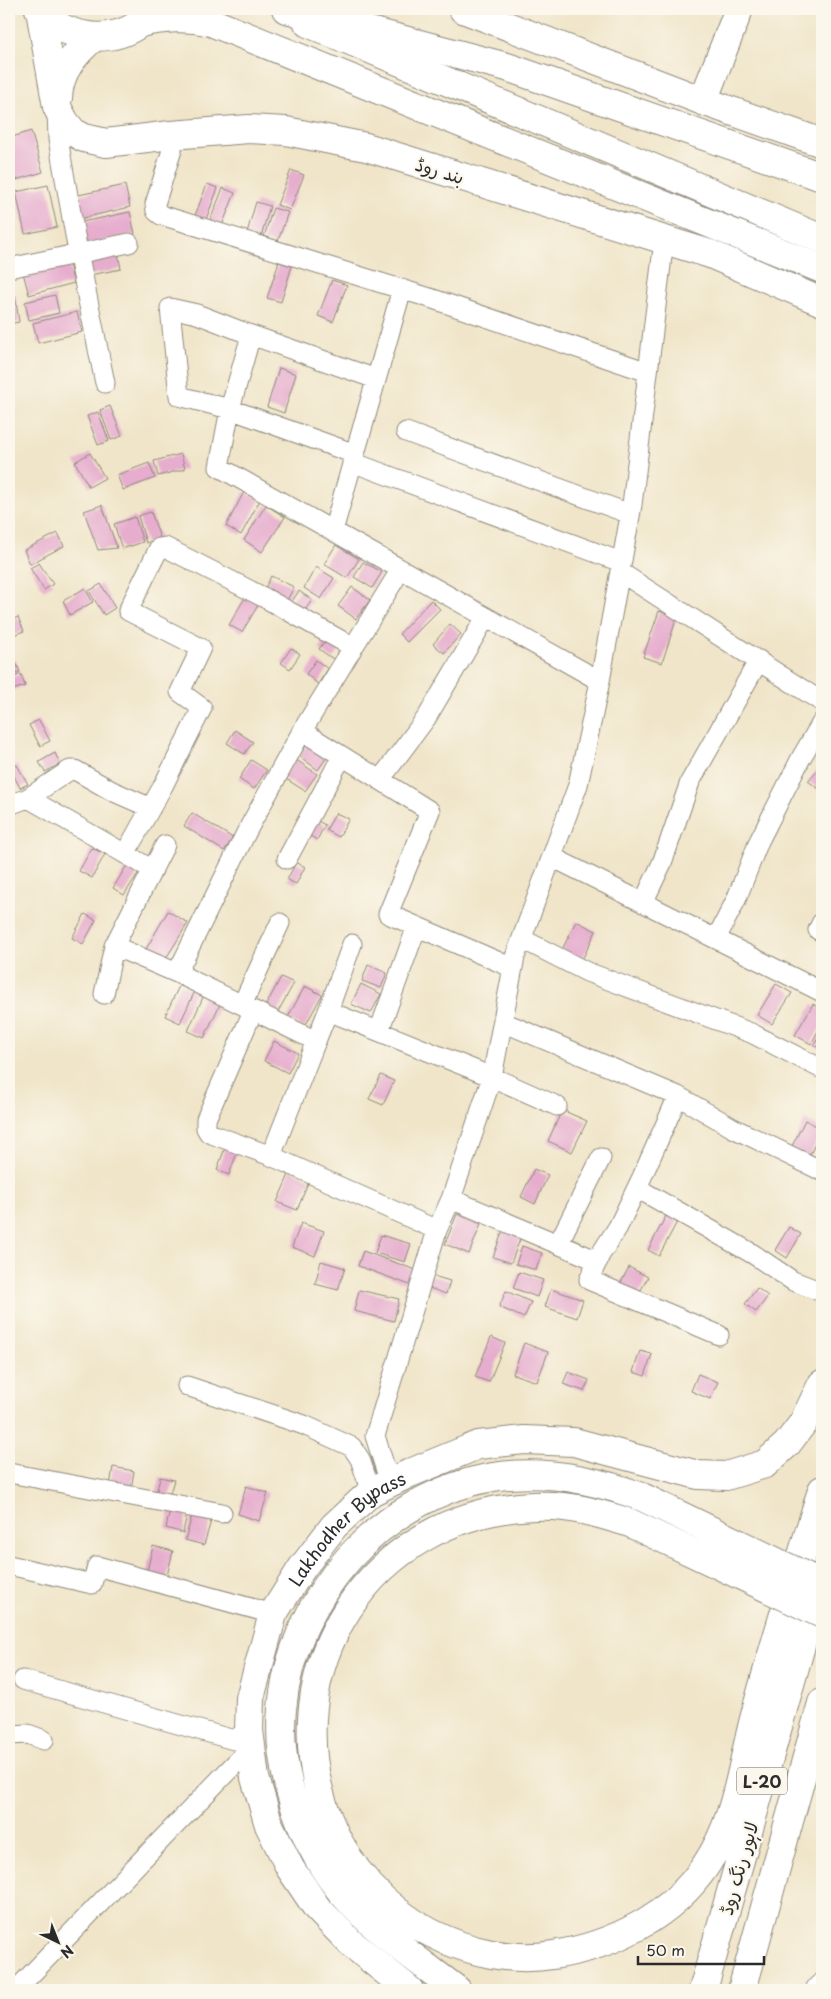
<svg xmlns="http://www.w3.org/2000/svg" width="831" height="1999" viewBox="0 0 831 1999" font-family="'Playpen Sans','Playpen Sans Arabic',sans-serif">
<rect width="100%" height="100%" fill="#fbf7ec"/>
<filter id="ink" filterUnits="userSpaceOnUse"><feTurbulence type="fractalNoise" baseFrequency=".02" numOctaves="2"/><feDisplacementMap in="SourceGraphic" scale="10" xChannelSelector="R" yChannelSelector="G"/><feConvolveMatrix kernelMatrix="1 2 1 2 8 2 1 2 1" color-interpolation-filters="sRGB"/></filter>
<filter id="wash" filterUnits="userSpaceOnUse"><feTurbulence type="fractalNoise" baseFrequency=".0096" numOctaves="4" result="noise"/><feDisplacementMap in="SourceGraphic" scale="20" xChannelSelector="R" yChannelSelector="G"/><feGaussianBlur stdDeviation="1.12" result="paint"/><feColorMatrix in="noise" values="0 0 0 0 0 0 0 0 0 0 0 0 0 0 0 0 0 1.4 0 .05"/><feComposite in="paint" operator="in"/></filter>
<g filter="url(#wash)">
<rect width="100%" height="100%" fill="#f0e5c9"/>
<g id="blocks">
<path fill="#e6adce" d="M31,131L43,172L9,182V138Z
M291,170L304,175L290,210L277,205Z
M207,184L218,188L205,222L194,218Z
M48,185L57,227L25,234L16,192Z
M125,185L130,207L79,219L74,196Z
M223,188L235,193L221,228L209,223Z
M256,202L270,206L260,240L246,236Z
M273,208L288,212L277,244L263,240Z
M130,212L135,234L87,244L82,222Z
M117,247L121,269L90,275L86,253Z
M67,257L74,283L29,295L22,269Z
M279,262L292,266L281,302L267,298Z
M332,280L347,285L333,322L318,316Z
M15,295L19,322L9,324V296Z
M55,295L59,313L29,320L25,302Z
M77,312L82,332L38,343L33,323Z
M279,368L296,374L284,413L267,407Z
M110,406L122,436L111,440L100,410Z
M98,412L109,441L98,445L87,416Z
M90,453L105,478L89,487L75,462Z
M181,454L185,469L158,476L154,461Z
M149,463L155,478L123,490L117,475Z
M244,492L260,500L241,535L226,526Z
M102,505L117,548L98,550L84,511Z
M266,505L285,517L262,552L244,540Z
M151,512L160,538L146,543L138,516Z
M135,517L143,542L122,549L114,524Z
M58,533L64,546L30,564L24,550Z
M336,545L359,559L347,578L324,564Z
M363,562L382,572L372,588L354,577Z
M39,563L53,584L44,590L30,568Z
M316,567L334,578L321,599L304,588Z
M271,576L294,587L284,606L262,595Z
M101,584L115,608L104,615L89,591Z
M352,587L370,600L356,619L338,606Z
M85,588L93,602L70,615L63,601Z
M299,591L312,600L303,613L290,604Z
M247,594L260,602L242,632L229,625Z
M431,600L440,609L407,642L399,634Z
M659,611L677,617L662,663L643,657Z
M18,617L24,631L9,637V621Z
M450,624L461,634L444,653L433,644Z
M326,639L340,650L333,659L319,649Z
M291,648L300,654L290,669L281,663Z
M15,660L20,672L9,676V663Z
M316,660L328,669L318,684L306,674Z
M21,674L25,686L9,691V679Z
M39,720L50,741L40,746L29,725Z
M235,730L253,742L244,754L227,743Z
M308,743L327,757L318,770L299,756Z
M55,753L60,764L45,772L39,762Z
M295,759L317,774L305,791L283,777Z
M251,760L267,770L254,789L239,779Z
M822,764V786L819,789L808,781Z
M17,765L28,784L20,788L10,768Z
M192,813L233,838L224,851L184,826Z
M336,813L349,819L339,837L326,830Z
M313,818L325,825L317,840L305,833Z
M92,848L105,854L92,878L79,871Z
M296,862L305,867L296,884L287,880Z
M127,865L139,872L124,895L113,888Z
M168,911L188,923L165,960L146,949Z
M85,914L96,920L83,944L72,938Z
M576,921L596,931L580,964L560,954Z
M368,965L387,973L381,988L362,981Z
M281,977L294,983L275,1017L263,1011Z
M180,984L195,991L180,1023L165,1016Z
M361,984L381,994L371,1013L351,1004Z
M776,984L792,993L772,1024L757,1015Z
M305,986L322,995L304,1028L287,1019Z
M204,995L221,1002L204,1038L188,1031Z
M813,1004L822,1010V1024L811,1044L795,1035Z
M822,1031V1050L814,1045Z
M274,1041L298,1053L288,1073L264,1061Z
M381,1075L394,1081L383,1105L369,1099Z
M562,1110L587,1121L572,1152L548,1141Z
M805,1120L822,1129L807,1161L789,1152Z
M226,1145L238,1150L229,1175L217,1170Z
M534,1169L548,1175L535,1204L521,1197Z
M291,1170L310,1179L297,1210L277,1202Z
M457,1214L481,1224L469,1254L445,1244Z
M667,1214L678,1220L659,1256L648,1250Z
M301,1223L324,1231L315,1256L292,1247Z
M504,1227L522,1234L511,1263L493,1257Z
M789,1227L801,1234L787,1258L775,1250Z
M381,1235L411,1244L405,1262L375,1253Z
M522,1246L542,1253L536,1270L516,1264Z
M363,1251L416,1270L410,1285L358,1266Z
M321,1261L345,1268L338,1290L315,1284Z
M629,1267L648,1277L636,1299L617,1290Z
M519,1272L543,1280L537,1297L513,1288Z
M430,1275L450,1281L446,1294L426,1287Z
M757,1288L768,1296L756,1312L745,1304Z
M551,1289L583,1300L577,1318L545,1307Z
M359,1290L399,1299L394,1321L354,1311Z
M506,1291L531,1302L524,1318L499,1307Z
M491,1337L505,1343L489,1382L475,1377Z
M524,1343L548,1352L537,1382L513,1374Z
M640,1351L652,1354L645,1376L633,1372Z
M568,1372L589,1380L584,1391L563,1384Z
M698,1374L718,1382L710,1399L691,1391Z
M113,1467L134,1471L131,1490L110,1486Z
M160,1477L174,1480L168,1500L155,1499Z
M246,1486L268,1493L259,1521L238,1514Z
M170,1509L187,1513L183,1533L166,1528Z
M193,1512L213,1514L204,1545L185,1540Z
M153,1546L173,1551L166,1580L146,1575Z"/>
</g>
</g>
<g filter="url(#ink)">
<use href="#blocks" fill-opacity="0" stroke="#8e887a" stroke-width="1"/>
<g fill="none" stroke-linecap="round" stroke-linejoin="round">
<defs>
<path id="street" d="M57,111L58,139L78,252L105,383
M171,135L172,150L155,204L156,211L161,215L430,298L648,372
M9,268L129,243
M402,289L333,531L600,681
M251,335L197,314L170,308L179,396L230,409L355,454
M406,432L630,514
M352,462L621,562
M333,531L219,467L230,409L251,335L376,379
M401,569L302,731L430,811L388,914L513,968
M620,572L822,702
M302,731L247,831L177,973L316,1041L328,1011L492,1077L557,1106
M380,780L427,717L486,617
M28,798L70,770H75L112,791L151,808
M9,805L28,798L153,870
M125,854L163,786L202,708L180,692L201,648L128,611L159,548L165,547L265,598L353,647
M552,857L822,992
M287,859L342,756
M643,903L662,863L690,782L759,660
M818,930L822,922
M522,939L587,972L751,1033L822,1069
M716,939L736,900L759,841L801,758L822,722
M114,946L165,845
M104,994L114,946L177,973
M242,1005L280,923
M253,1011L206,1119V1128L209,1133L271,1156L437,1230
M328,1011L352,944
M503,1022L678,1096
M379,1031L417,926
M271,1156L316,1041
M637,1188L753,1254L793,1281L822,1292
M451,1199L598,1261
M558,1244L601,1158
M719,1335L589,1280L600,1255L618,1227L642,1177L678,1096L733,1128L822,1171
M187,1386L304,1425L352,1447L360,1459L371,1492
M9,1473L222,1513
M390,1483L375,1436L437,1230L451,1199L492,1077L515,957L578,785L600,681L632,505L664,240
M9,1565L92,1584L97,1566L273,1614
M23,1680L234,1740L249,1730
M9,1735L28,1734L44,1740
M16,1990L251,1747"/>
<g id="secondary">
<path d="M39,9C63,38 107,46 139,24C144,20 149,15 153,10"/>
<path d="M463,9L703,101L822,143"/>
<path d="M40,10L57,107L65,122L73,132L84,138L106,143L171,135L249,129L286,131L366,147L710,254L822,302"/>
<path d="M140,23C165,18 186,16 211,22L822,269"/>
<path d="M308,23L822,239"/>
<path d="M58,98C59,71 75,53 94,37"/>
<path d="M703,101L739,9"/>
<path id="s1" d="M409,1990L351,1943L317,1908L290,1868L269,1825L255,1778L249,1730L250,1698L273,1614L302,1568L334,1526L371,1492L410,1473L478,1445L524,1440L574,1442L698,1475L726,1476L765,1464L787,1444L803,1423L822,1384"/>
</g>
<path id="highway" d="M286,9L507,67L822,177
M630,1523C598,1513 568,1504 534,1506C371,1513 269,1669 329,1821C348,1869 385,1909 431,1933C468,1952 511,1962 553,1955C612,1946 672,1916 706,1865C736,1821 741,1769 754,1719C774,1642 799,1566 822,1490
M457,1990C406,1951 350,1915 318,1858C293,1814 277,1759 282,1709C292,1596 381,1496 493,1477C542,1469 596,1480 642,1497
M703,1990L818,1586
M742,1990L822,1703
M820,1990L822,1988"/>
</defs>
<use href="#street" stroke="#8e887a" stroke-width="21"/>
<use href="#secondary" stroke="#8e887a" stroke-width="30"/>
<use href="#highway" stroke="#8e887a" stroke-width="30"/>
<use href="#street" stroke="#fff" stroke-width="19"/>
<use href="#secondary" stroke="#fff" stroke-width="28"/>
<use href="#highway" stroke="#fff" stroke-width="28"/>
<defs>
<path id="highway-bridge" d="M642,1497L822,1584
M630,1523L822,1614"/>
</defs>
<use href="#highway-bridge" stroke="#8e887a" stroke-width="30" stroke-linecap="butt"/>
<use href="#highway-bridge" stroke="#fff" stroke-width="28"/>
</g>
</g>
<g text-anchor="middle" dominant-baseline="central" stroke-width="4.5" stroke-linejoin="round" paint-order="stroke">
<rect fill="#fbf7ec" stroke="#696865" stroke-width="1" x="737" y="1767.5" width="50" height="27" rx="4"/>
<g font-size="16" font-weight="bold" fill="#2b2b2b">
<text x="762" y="1781">L-20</text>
</g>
<g font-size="18" fill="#2b2b2b" stroke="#fbf7ec">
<text transform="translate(440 170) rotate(17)">بند روڈ</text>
<text stroke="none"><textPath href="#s1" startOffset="551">Lakhodher Bypass</textPath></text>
<text transform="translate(738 1868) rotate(-74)">لاہور رنگ روڈ</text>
</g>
</g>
<rect width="831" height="1999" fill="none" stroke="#fbf7ec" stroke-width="30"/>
<g transform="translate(58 1942) rotate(137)" stroke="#fbf7ec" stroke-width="4" paint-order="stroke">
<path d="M0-4L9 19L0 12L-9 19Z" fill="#2b2b2b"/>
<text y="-8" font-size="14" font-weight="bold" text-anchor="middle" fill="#2b2b2b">N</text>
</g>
<path d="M638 1956v8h126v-8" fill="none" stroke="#2b2b2b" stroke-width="2.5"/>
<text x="646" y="1956" font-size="15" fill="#2b2b2b" stroke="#fbf7ec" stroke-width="4" paint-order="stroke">50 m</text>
</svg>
